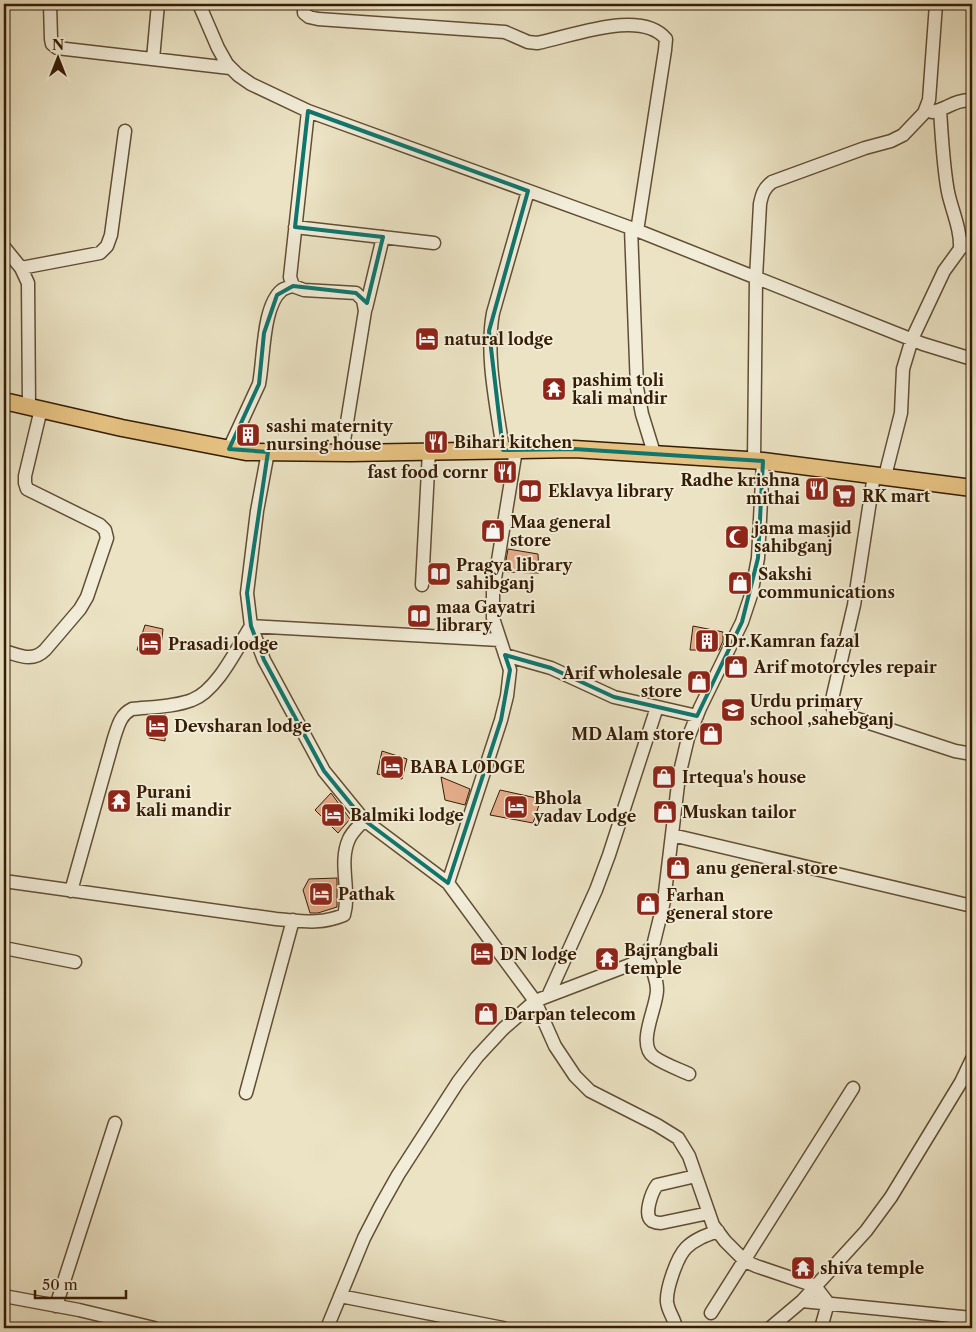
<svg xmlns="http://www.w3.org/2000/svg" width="976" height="1332" viewBox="0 0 976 1332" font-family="'Libre Caslon Text',serif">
<rect width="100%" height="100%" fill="#ebe3c4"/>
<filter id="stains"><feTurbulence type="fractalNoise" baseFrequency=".004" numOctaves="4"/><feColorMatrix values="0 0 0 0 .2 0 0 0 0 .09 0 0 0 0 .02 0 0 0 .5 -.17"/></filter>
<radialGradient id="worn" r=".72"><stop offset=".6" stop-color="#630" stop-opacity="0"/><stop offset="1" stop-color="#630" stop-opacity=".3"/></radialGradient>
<path fill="#e4ad8c" stroke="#351c04" d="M248,427L258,429L254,442L242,441Z
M508,549L538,554L539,573L504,572Z
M145,625L163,629L160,654L137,650Z
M693,626L723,632V641L719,650H690Z
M162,715H166L165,741L149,738V716Z
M382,751L407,759L402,779L377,774Z
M441,777L470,789L465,805L445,800Z
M500,790L541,799L533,823L490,815Z
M331,793L350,819L338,833L315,810Z
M337,878V907L318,913H310L303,890L309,879Z"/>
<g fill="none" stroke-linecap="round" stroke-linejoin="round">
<defs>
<path id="minor" d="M50,4L51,39L52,44L57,48L230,68
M199,4L218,48L227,64L238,75L251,84L308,111L631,228L923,344L972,359
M304,4V13L309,17L318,19L505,32L528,42L537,43C570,37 641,8 666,39L665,50L637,231
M153,59L158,4
M940,110C942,138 943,165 948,192C952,211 961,229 960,249
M308,111L290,277L293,286L304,290L356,293L363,300L365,311L342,453
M932,112C948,109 953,100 972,100
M295,227L434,243
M631,228L637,388L642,414L654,453
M4,247L21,268L28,283L29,407
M21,268L100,253L107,246L111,235L125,131
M366,308L383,237
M229,449L259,384C264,360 262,306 282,290C285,288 289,287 293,286
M503,450C497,407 485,356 493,313L528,191
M268,452L257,511L247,593L251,626L264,660L324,771L364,820L448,883L535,1001L555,1046L575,1076L590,1091L657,1125L678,1138L689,1156L713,1225L725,1241L745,1261L756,1266L815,1286L828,1303L821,1328
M754,460L756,278L760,204C762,194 764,188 772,182L865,148L891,141L903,135L924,113L929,100L936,4
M874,475L854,605L833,695L832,702L833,709L839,713L955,751L972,754
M885,476L901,413L903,369L912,339L944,271L960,249L972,240
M422,585L429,451
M4,651C19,655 32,663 45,650L80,609L87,597L107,538L105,530L100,525L27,489L25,483V476L41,409
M505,655L551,668L614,697L697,716
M672,835L972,906
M4,881L276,919C303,921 319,925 344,915C351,891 338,863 349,839C352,832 359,826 364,820
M448,883L501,720L507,696L510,670L493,618V591L516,450
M71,891L114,738C118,726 120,715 132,709C151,707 174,707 192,700C217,691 237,648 251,626L500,640
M4,948L75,962
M645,952C650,964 657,977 657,990C657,1008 636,1044 654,1057C664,1064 678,1069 689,1074
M548,996L596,890L609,855L657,707
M246,1093L293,920
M696,1176L657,1185C652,1192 643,1215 652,1221C654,1222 659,1223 661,1223L709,1213
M4,1296L79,1310L154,1328
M340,1296L503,1328
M802,1301L972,1318
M56,1306L115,1123
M711,1313L853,1088
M327,1328L364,1238L380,1207L398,1175L458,1082L477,1057L503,1029L535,1001L632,964L653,946L664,901L679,776L688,738L700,708L742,622L751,595L758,558L763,461
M676,1328C675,1319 668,1312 667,1302C666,1289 677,1257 686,1248C695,1239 707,1235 718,1231
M770,1328L802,1301L866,1231L891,1197L961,1082L972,1059"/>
<path id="major" d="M4,401L122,428L246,452L350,453L574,449L763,461L972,488"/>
</defs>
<use href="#minor" stroke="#624e34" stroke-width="15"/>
<use href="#major" stroke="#351c04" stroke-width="19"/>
<use href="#minor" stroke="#f2edd9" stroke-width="12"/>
<use href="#major" stroke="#e6c282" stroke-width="16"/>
</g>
<path fill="none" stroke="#0f766e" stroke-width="4" stroke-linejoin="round" d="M308,111L528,191L489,331L503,450L574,449L763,461L758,558L742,622L697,716L614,697L551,668L505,655L510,670L501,720L448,883L364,820L324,771L264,660L251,626L247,593L268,452L229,449L259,384L264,333L277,295L293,286L356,293L367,303L383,237L295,227Z"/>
<defs>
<symbol id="hotel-square" viewBox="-11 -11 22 22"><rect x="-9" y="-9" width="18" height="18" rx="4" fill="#8f2418" stroke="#f2edd9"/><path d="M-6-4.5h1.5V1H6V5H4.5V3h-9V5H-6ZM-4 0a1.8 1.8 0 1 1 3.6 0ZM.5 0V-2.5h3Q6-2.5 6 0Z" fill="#fff"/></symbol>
<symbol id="temple-square" viewBox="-11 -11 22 22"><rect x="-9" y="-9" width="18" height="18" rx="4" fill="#8f2418" stroke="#f2edd9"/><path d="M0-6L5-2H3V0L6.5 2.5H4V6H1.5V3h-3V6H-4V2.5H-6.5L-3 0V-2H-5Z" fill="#fff"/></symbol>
<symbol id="building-square" viewBox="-11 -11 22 22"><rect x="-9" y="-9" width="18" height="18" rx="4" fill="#8f2418" stroke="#f2edd9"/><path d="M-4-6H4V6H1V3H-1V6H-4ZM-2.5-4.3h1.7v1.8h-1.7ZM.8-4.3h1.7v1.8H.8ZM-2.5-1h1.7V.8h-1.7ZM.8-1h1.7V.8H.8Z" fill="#fff"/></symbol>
<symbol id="restaurant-square" viewBox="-11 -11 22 22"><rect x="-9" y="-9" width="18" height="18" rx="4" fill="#8f2418" stroke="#f2edd9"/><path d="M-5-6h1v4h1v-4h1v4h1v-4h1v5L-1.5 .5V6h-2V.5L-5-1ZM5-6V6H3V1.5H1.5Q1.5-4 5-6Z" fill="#fff"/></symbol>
<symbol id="library-square" viewBox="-11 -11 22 22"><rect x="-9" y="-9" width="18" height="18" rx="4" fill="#8f2418" stroke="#f2edd9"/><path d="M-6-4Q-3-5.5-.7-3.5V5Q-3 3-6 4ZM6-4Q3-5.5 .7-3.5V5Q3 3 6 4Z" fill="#fff"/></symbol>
<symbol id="supermarket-square" viewBox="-11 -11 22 22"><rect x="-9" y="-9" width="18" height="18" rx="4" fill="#8f2418" stroke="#f2edd9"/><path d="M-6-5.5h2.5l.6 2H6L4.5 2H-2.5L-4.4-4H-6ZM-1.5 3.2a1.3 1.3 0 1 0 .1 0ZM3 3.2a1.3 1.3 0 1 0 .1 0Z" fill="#fff"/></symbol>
<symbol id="shop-square" viewBox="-11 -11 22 22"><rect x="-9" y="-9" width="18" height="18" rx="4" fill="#8f2418" stroke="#f2edd9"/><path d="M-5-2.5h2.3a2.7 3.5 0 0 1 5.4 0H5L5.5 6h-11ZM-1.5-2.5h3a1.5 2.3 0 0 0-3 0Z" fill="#fff"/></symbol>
<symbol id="mosque-square" viewBox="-11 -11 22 22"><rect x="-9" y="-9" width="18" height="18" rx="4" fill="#8f2418" stroke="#f2edd9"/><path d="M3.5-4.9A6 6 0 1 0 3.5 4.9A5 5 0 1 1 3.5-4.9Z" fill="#fff"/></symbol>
<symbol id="school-square" viewBox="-11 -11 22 22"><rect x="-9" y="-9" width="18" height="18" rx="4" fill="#8f2418" stroke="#f2edd9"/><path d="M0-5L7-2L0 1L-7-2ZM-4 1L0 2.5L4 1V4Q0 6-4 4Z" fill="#fff"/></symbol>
</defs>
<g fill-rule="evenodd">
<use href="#hotel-square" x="413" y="325" width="28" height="28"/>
<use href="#temple-square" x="540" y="375" width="28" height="28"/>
<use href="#building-square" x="234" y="421" width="28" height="28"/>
<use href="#restaurant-square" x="422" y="428" width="28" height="28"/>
<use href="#restaurant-square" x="491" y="458" width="28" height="28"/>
<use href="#restaurant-square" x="803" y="475" width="28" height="28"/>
<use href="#library-square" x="516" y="477" width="28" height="28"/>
<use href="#supermarket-square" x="830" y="482" width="28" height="28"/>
<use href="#shop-square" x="479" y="517" width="28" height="28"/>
<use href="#mosque-square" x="723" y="523" width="28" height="28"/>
<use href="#library-square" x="425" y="560" width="28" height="28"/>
<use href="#shop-square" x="726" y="569" width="28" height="28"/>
<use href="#library-square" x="405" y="602" width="28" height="28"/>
<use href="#building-square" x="693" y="627" width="28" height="28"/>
<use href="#hotel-square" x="136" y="630" width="28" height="28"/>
<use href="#shop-square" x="722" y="653" width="28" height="28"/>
<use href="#shop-square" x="685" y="668" width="28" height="28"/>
<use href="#school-square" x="719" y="696" width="28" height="28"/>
<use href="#hotel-square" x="143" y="712" width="28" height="28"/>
<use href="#shop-square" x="697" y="720" width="28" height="28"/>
<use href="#hotel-square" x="378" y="753" width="28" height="28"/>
<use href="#shop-square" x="650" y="763" width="28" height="28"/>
<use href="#temple-square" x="105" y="787" width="28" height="28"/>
<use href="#hotel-square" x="502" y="793" width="28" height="28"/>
<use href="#shop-square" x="651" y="798" width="28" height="28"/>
<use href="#hotel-square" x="319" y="801" width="28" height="28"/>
<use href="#shop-square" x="664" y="854" width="28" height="28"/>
<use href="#hotel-square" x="307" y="880" width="28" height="28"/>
<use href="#shop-square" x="634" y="890" width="28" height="28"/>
<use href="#hotel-square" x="468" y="940" width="28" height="28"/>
<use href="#temple-square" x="593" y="945" width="28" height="28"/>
<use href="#shop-square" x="472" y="1000" width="28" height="28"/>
<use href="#temple-square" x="789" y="1254" width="28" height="28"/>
</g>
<g text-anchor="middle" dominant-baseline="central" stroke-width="4" stroke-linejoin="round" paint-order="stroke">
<g font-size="16" font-weight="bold" fill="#351c04" stroke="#f2edd9" text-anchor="start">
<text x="444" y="339">natural lodge</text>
<text x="572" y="380">pashim toli<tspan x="572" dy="18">kali mandir</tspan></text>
<text x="266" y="426">sashi maternity<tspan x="266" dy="18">nursing house</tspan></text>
<text x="454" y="442">Bihari kitchen</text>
<text x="488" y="472" text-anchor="end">fast food cornr</text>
<text x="800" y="480" text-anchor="end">Radhe krishna<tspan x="800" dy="18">mithai</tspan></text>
<text x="548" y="491">Eklavya library</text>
<text x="862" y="496">RK mart</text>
<text x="510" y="522">Maa general<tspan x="510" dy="18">store</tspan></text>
<text x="754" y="528">jama masjid<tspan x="754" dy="18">sahibganj</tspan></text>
<text x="456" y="565">Pragya library<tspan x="456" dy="18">sahibganj</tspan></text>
<text x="758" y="574">Sakshi<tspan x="758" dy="18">communications</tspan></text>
<text x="436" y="607">maa Gayatri<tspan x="436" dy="18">library</tspan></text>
<text x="724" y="641">Dr.Kamran fazal</text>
<text x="168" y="644">Prasadi lodge</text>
<text x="754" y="667">Arif motorcyles repair</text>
<text x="682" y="673" text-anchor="end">Arif wholesale<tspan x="682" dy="18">store</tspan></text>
<text x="750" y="701">Urdu primary<tspan x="750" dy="18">school ,sahebganj</tspan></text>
<text x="174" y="726">Devsharan lodge</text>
<text x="694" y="734" text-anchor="end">MD Alam store</text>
<text x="410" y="767">BABA LODGE</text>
<text x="682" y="777">Irtequa's house</text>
<text x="136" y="792">Purani<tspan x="136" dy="18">kali mandir</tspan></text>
<text x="534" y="798">Bhola<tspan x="534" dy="18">yadav Lodge</tspan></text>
<text x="682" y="812">Muskan tailor</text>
<text x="350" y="815">Balmiki lodge</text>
<text x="696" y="868">anu general store</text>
<text x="338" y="894">Pathak</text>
<text x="666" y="895">Farhan<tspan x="666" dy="18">general store</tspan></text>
<text x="624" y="950">Bajrangbali<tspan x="624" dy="18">temple</tspan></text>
<text x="500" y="954">DN lodge</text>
<text x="504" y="1014">Darpan telecom</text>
<text x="820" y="1268">shiva temple</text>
</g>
</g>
<rect width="976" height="1332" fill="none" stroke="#ebe3c4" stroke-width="20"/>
<rect x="5" y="5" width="966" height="1322" fill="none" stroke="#351c04" stroke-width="2.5"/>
<rect x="10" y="10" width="956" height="1312" fill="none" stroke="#351c04"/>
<g transform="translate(58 58)" stroke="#f2edd9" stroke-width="4" paint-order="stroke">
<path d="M0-4L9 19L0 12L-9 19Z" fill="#351c04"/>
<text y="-8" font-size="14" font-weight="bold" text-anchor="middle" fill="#351c04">N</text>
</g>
<path d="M35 1290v8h91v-8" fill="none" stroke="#351c04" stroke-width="2.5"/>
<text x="42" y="1290" font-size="15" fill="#351c04" stroke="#f2edd9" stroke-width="4" paint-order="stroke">50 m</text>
<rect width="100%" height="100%" filter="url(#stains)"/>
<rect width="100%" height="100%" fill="url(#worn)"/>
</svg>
